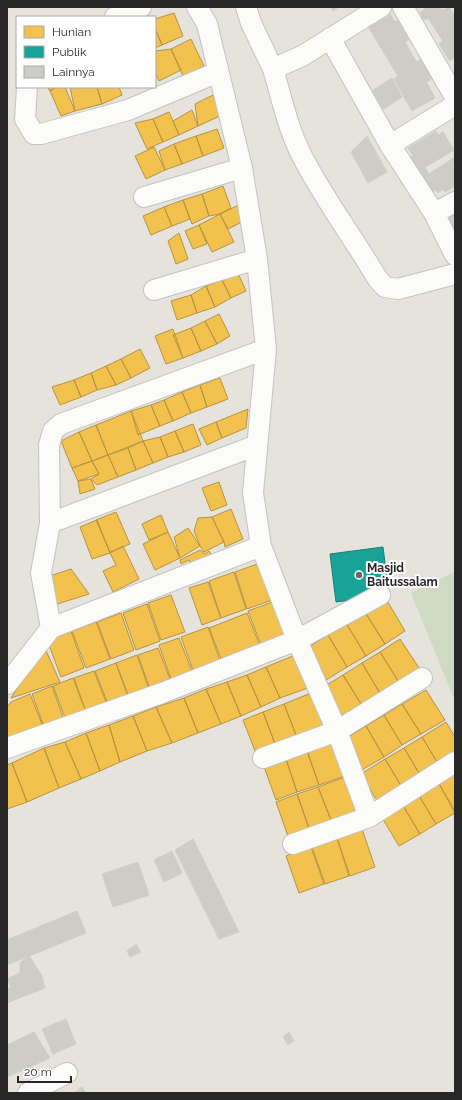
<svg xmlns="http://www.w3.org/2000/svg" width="462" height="1100" viewBox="0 0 462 1100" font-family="Raleway,sans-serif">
<rect width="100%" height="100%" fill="#e5e3dc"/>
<path fill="#cfdac3" d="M455,572V701L411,593Z"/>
<path fill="#f2c14e" stroke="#b59342" d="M174,13L183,36L162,45L155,28V19Z
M155,28L162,45L155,48Z
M191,39L204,66L183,76L171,49Z
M171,49L181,70L159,81L155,73V51Z
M47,87H56L50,91Z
M56,87H65L75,111L61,116L50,91Z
M70,87H97L102,104L75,111Z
M97,87H119L122,95L102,104Z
M213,95L222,115L198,126L195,104Z
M192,110L198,126L179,135L173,121Z
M169,112L179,135L163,142L153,119Z
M153,119L163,142L147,149L135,123Z
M217,129L224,148L203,156L196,136Z
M196,136L203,156L182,164L174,144Z
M174,144L182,164L165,170L159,151Z
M154,147L165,170L146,179L135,156Z
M223,186L231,208L220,214L209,216L202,194Z
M202,194L209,216L192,224L183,200Z
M183,200L190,219L172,226L164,207Z
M241,204L248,219L228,229L220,214Z
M164,207L172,226L151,235L143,216Z
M220,214L234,242L212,252L199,225Z
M199,225L207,244L193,249L185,231Z
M179,233L188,259L176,264L168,241Z
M238,273L246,291L231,298L222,280Z
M222,280L231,298L215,307L206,286Z
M206,286L215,307L197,313L191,295Z
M191,295L197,313L177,320L171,301Z
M219,314L230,336L217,344L205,321Z
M205,321L217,344L201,351L191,328Z
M191,328L201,351L183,358L173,335Z
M173,329L183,358L166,364L155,336Z
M140,349L150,368L131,378L121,359Z
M121,359L131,378L116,385L106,366Z
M106,366L116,385L97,390L91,373Z
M91,373L97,390L81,397L74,380Z
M220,378L228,399L207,407L200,385Z
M74,380L81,397L60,405L52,387Z
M200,385L207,407L191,413L182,392Z
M182,392L191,413L173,421L164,400Z
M164,400L173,421L160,426L151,405Z
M151,405L160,426L138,435L131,411Z
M248,409L246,428L222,438L216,422Z
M131,411L143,441L108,455L96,425Z
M216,422L222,438L207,445L199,429Z
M193,424L201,445L184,452L175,431Z
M96,425L108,455L92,461L79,432Z
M175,431L184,452L168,457L160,437Z
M79,432L92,461L72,468L61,441Z
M160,437L168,457L153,463L143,441Z
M143,441L153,463L136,470L128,448Z
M128,448L136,470L118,477L108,455Z
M108,455L118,477L97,485L91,479L99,474L92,461Z
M92,461L99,474L78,481L72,468Z
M91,479L95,489L80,494L78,481Z
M219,482L227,505L211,511L202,488Z
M231,509L243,539L225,547L224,542L212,517Z
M116,512L130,544L110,552L96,520Z
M161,515L168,532L149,540L142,524Z
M212,517L224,542L204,552L200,546L194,531L198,518Z
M97,520L110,553L92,559L80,527Z
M188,528L200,546L180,558L174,537Z
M168,532L180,558L155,570L143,544Z
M123,546L139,579L113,592L103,571L116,565L110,553Z
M200,550L205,554L209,551L212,556L192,567L189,560L181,564L180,560Z
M260,563L272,600L247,609L235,572Z
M71,569L89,594L51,606L44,578Z
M234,572L246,609L221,618L209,581Z
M208,582L221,618L202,625L189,588Z
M171,595L185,632L161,640L148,603Z
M386,599L405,631L385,644L365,612Z
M272,602L285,636L261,645L248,611Z
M147,604L160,641L136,650L123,613Z
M365,612L385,644L366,656L346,623Z
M121,613L134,650L111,659L97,622Z
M247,613L260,646L222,661L209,628Z
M96,622L110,659L86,668L72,631Z
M346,623L366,656L347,667L328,635Z
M208,627L221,663L194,673L181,637Z
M71,631L84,668L61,677L47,640Z
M328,635L347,667L323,682L307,648Z
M179,638L193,674L172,682L159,645Z
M400,639L421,671L400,684L380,652Z
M44,646L60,682L11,698Z
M158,648L172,684L151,692L138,655Z
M380,652L400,684L381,695L362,663Z
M137,655L150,692L130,700L116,663Z
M295,655L308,688L280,698L266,667Z
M116,663L129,700L109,707L95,671Z
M362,663L381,695L363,707L343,675Z
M266,667L280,698L261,707L247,675Z
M94,671L108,707L87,715L74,678Z
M247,675L261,707L241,716L227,682Z
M343,675L363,707L342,720L322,688Z
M73,678L87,715L67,723L53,686Z
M227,682L241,716L221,724L206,689Z
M52,686L65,723L45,730L32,694Z
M206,689L221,724L198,733L184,698Z
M426,690L445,720L421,734L402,704Z
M311,693L325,730L298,740L284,704Z
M30,694L44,729L7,742V707L11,702Z
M184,698L198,733L172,743L156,707Z
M284,704L298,740L277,749L263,712Z
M402,704L421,734L402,745L384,715Z
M156,707L172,743L147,751L133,716Z
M263,712L277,749L257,756L243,720Z
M384,715L402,745L384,757L366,726Z
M133,716L147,751L120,762L109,725Z
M446,722L455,737V758L440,767L422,737Z
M109,725L120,762L100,771L86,733Z
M366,726L384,757L360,771L342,741Z
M86,733L100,771L81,779L65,742Z
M331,736L345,776L319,785L305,745Z
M422,737L440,767L422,778L404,748Z
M65,742L81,779L59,788L44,748Z
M305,745L319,785L297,792L284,753Z
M44,748L59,788L27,802L12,763Z
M404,748L422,778L403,789L385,759Z
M284,753L297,792L276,800L262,761Z
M385,759L403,789L379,804L361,774Z
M12,763L27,802L7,809V765Z
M455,772V811L438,782Z
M345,777L359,816L333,825L318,787Z
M438,782L455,813L436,824L418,794Z
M318,787L333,825L311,834L297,794Z
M297,794L311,834L290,842L276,802Z
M418,794L436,824L420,834L402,804Z
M402,804L420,834L399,846L381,816Z
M362,829L375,867L350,876L337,838Z
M337,838L349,876L325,884L312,847Z
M311,847L324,884L299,893L286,856Z"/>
<path fill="#17a398" stroke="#1c7e76" d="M383,547L389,595L336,602L330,554Z"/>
<path fill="#ceccc7" stroke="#d0cec8" d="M331,7H339L333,11Z
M428,7H440L442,10L449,7L455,16V57L450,61L439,44L443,41L428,18L424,20L420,12Z
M384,14L386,19L389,17L396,28L394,30L398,37L401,35L417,63L412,65L417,73L421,72L425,78L422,81L424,84L427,83L435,98L417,108L410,96L405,99L394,79L398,76L367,25Z
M390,14L395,22L397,20L410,39L405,42L401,35L398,37L394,30L396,28L389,17L386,19Z
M421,59L433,78L424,84L422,81L425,78L421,72L417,73L412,65Z
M392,78L402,97L384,109L372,91Z
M410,96L417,108L412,111L405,99Z
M436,131L438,135L443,132L454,150L414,174L405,160L413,156L408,148Z
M367,136L387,172L368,183L351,152Z
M455,157V186L445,192L443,189L438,193L436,190L430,193L417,173L425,167L429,174Z
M455,214V233L447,219Z
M193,839L239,932L219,939L175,850Z
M172,851L182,873L164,882L154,860Z
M138,862L149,895L113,907L102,874Z
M77,911L86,933L7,965V940Z
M136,944L141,952L130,957L127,951Z
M29,955L42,976L45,988L7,1003V989L11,987L7,979L20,973V963Z
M66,1019L76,1044L53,1054L42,1029Z
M34,1032L50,1058L7,1077V1045Z
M289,1032L294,1041L288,1045L283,1037Z
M82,1087L86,1093H74Z"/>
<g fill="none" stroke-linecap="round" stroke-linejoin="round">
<defs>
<path id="street" d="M197,7L207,24L242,168L257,259L266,349L253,493L261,546L297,640L337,731L369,817
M246,7L251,23L273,69L302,56L381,7
M403,7L455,97
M115,17L141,7
M330,38L390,145L434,213L455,255
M273,69C282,99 288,129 302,156C324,199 353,237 377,278L385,287L398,289L455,274
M27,87L25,119L34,134H41L128,110L218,72
M390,145L455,105
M144,197L242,168
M434,213L455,202
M154,290L257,259
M50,523L257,445
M51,628L41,573L50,523L49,445L53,431L61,424L266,349
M7,684L51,628L261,546
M7,748L162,693L297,640L380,595
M263,758L337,731L422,678
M293,844L369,817L455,762
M28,1093L67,1073"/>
</defs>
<use href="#street" stroke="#c2c2c2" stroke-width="22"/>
<use href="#street" stroke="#fbfbfa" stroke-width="20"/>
</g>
<circle fill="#6a6966" stroke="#fff" stroke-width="1.5" cx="359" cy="575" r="4"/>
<g text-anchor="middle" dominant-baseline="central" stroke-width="4" stroke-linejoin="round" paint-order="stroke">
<g font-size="12" font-weight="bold" fill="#272727" stroke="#fff" text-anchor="start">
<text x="367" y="568">Masjid<tspan x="367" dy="14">Baitussalam</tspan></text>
</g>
</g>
<rect width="462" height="1100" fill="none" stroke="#272727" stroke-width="16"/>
<rect x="16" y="16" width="140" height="72" fill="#ffffff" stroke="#a9a9a9"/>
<rect x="24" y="26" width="20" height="12" fill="#f2c14e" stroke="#a9a9a9"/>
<text x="52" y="36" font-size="12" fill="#272727">Hunian</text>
<rect x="24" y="46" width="20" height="12" fill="#17a398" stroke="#a9a9a9"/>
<text x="52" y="56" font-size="12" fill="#272727">Publik</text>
<rect x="24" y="66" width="20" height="12" fill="#ceccc7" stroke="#a9a9a9"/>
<text x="52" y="76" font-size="12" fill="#272727">Lainnya</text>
<path d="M18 1076v6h53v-6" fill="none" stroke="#272727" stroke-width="2"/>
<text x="24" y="1076" font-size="12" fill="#272727" stroke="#ffffff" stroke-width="3" paint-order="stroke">20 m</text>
</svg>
